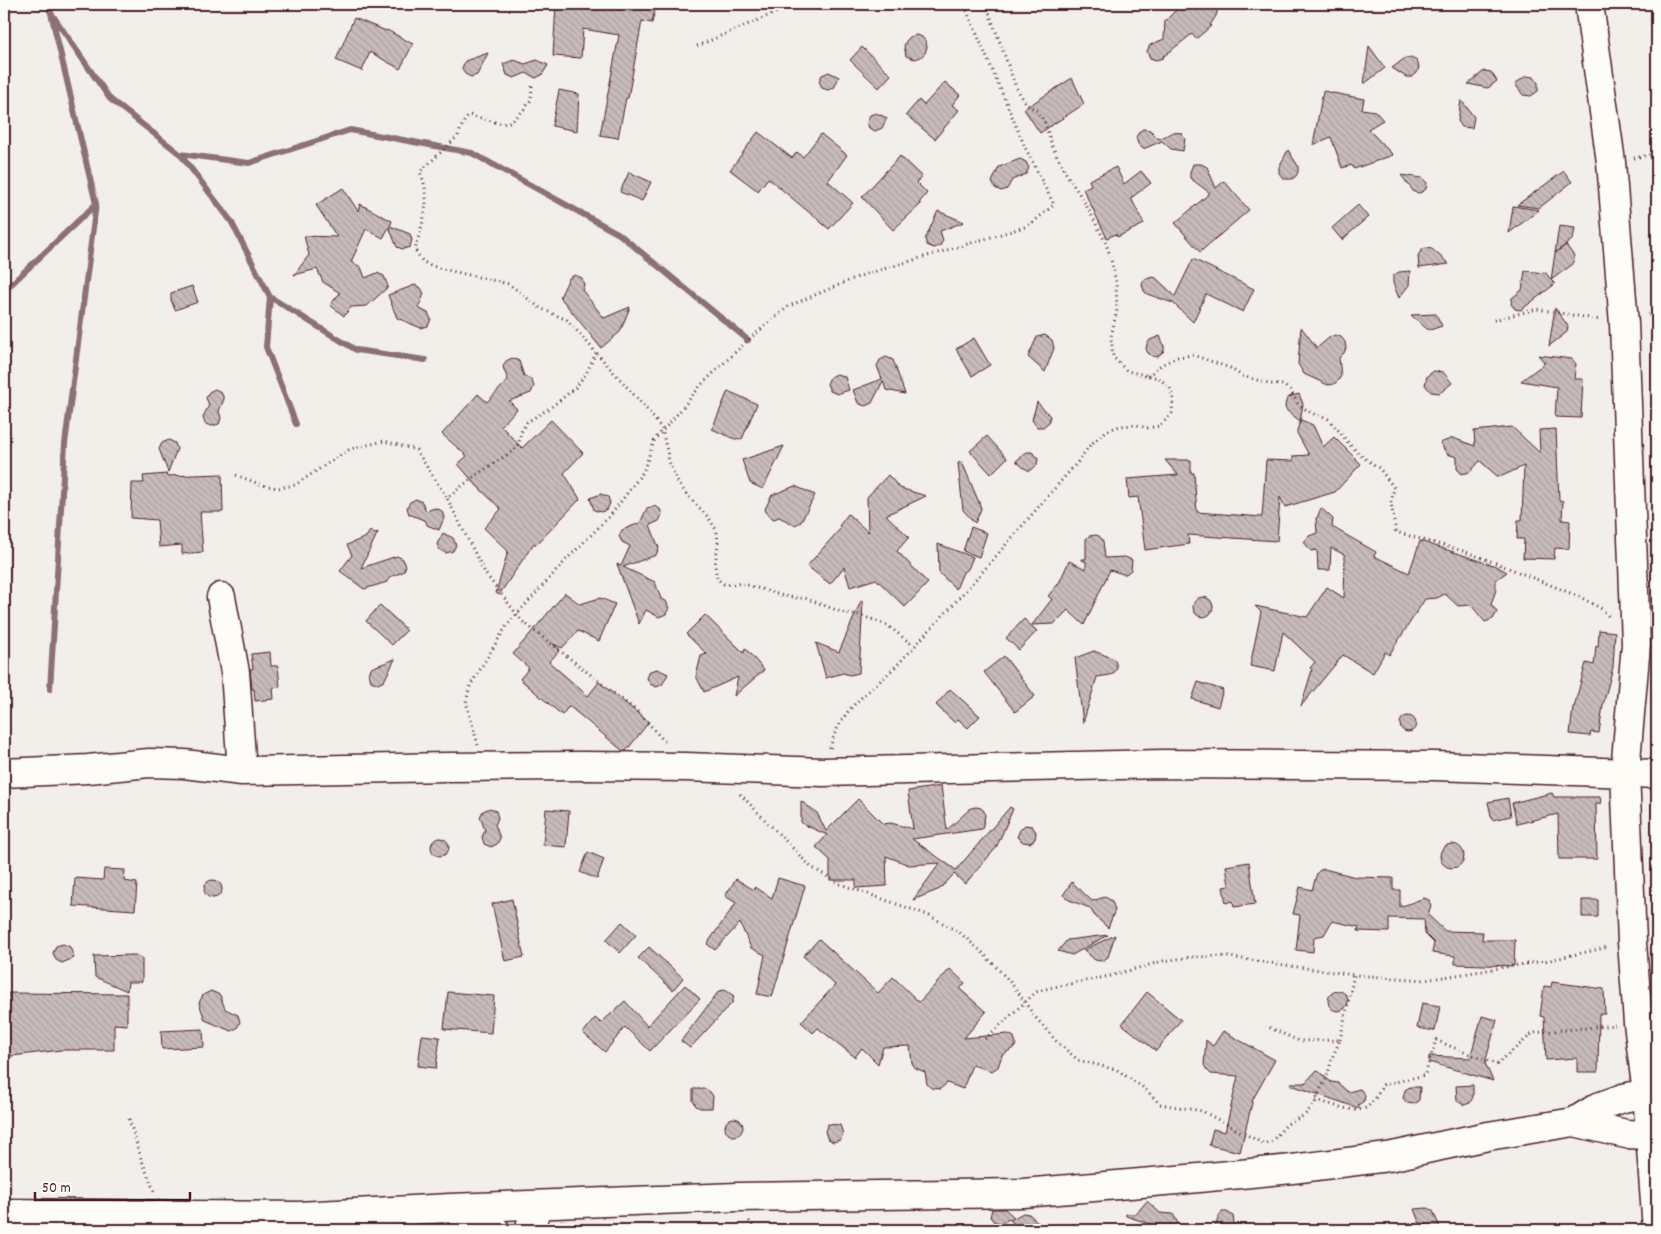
<svg xmlns="http://www.w3.org/2000/svg" width="1661" height="1234" viewBox="0 0 1661 1234" font-family="Dekko,sans-serif">
<defs>
<pattern id="building-back-hatch" width="6" height="6" patternUnits="userSpaceOnUse" patternTransform="scale(1.25)"><rect width="6" height="6" fill="#c8bbbb"/><path d="M-1 5l2 2M0 0l6 6M5-1l2 2" fill="none" stroke="#ada0a1"/></pattern>
</defs>
<rect width="100%" height="100%" fill="#f2efeb"/>
<filter id="ink" filterUnits="userSpaceOnUse"><feTurbulence type="fractalNoise" baseFrequency=".02" numOctaves="2"/><feDisplacementMap in="SourceGraphic" scale="10" xChannelSelector="R" yChannelSelector="G"/><feConvolveMatrix kernelMatrix="1 2 1 2 8 2 1 2 1" color-interpolation-filters="sRGB"/></filter>
<g filter="url(#ink)">
<g fill="none" stroke-linecap="round" stroke-linejoin="round">
<path stroke="#8b6f75" stroke-width="6" d="M47,4L51,13L96,204L65,444L50,689
M51,13L110,99L180,154L249,163L350,130L472,153L619,234L748,340
M180,154L231,221L270,297L266,347L296,424
M4,291L96,204
M270,297L356,350L425,360"/>
</g>
<path fill="url(#building-back-hatch)" stroke="#4a1f2b" d="M556,4H656L652,23L642,21L628,98H626L618,138L600,135L619,35L583,29L581,58L553,56Z
M1182,4H1219L1216,16L1210,25L1211,26L1196,39L1192,34L1164,56V55L1163,58L1156,60L1150,58L1147,51L1150,45L1164,39L1165,21Z
M354,18L386,31L387,30L413,44L400,69L370,52L362,71L336,60Z
M916,35L922,37L926,42L927,47L925,53L921,57L915,59L906,56L904,46L906,41L910,37Z
M1369,46L1385,68L1364,84Z
M862,47L891,75L879,88L850,60Z
M488,53L477,75L471,77L465,74L462,68L465,61Z
M1405,58H1411L1417,61L1419,67L1417,73L1412,77H1406L1392,68Z
M514,60L525,64L537,60L548,65L542,75L536,78L526,73L514,78L507,75L503,64Z
M1484,71L1491,72L1497,81L1488,88L1468,84Z
M829,72L839,77L834,88L828,90L822,88L819,81L822,75Z
M1526,76L1534,77L1538,83V91L1531,96L1523,95L1515,84Z
M1072,78L1084,104L1040,133L1024,109Z
M945,82L960,95L952,105L959,110L935,139L906,115L919,100L924,105Z
M559,90L579,94L577,131L552,126Z
M1323,91L1364,99L1362,109L1375,111L1383,120L1368,129L1393,155L1354,169L1352,165L1342,168L1331,137L1313,145Z
M1461,100L1474,117L1472,128L1462,127L1458,121Z
M876,113L887,118L882,128L875,131L869,128L867,122L870,115Z
M1143,129L1150,130L1159,139L1173,132L1181,133L1185,139L1183,151L1171,149L1162,141L1143,149L1138,144L1136,137L1140,131Z
M758,132L792,158L797,152L803,157L821,134L847,155L828,181L853,203L829,229L768,178L758,191L730,170Z
M1288,150L1298,166V172L1296,176L1292,179H1286L1282,177L1279,173V167Z
M900,156L922,177L916,182L927,193L919,203L921,204L893,230L862,197Z
M1020,159L1026,162L1029,168L1026,174L1012,180L1007,189L1001,191L995,188L992,182L999,167Z
M1193,164H1201L1207,167L1216,188L1224,181L1249,210L1200,252L1175,223L1210,193L1190,178V172Z
M1116,167L1124,184L1141,171L1151,183L1131,198L1144,224L1117,237L1116,234L1107,238L1083,189L1091,185L1089,180Z
M1564,171L1572,182L1539,208L1517,205Z
M629,172L651,182L642,201L620,192Z
M1401,175L1422,178L1427,183L1426,189L1420,193L1414,192Z
M343,188L358,211L360,204L392,221L390,226L410,234L412,240L410,247L403,249L397,247L389,227L383,238L366,229L351,262L361,267L365,278L377,273L384,276L388,287L367,306L351,307L344,316L330,305L340,293L323,282L317,269L294,275L309,255L304,236L337,237L316,205Z
M1358,205L1368,217L1342,240L1332,228Z
M1513,206L1539,210L1509,233Z
M938,211L964,222L940,231L943,240L940,246L934,248L927,245L925,239Z
M1559,226L1575,228L1573,239L1555,253Z
M1566,245L1574,256L1573,264L1551,280L1555,284L1521,310L1515,309L1511,304L1512,298L1522,290L1525,271L1546,273L1551,280L1555,253Z
M1425,248L1432,249L1449,264L1419,268L1418,256L1420,252Z
M1193,259L1254,289L1243,312L1206,294L1193,322L1173,303L1147,294L1144,291L1142,284L1143,281L1146,279L1153,277L1156,278L1175,296Z
M1410,271L1409,285L1399,298L1393,283V276L1399,272Z
M575,275L582,278L584,285L582,290L604,318L630,307L620,332L601,348L560,297L569,278Z
M415,285L421,288L424,294L418,308L428,313L431,319L428,326L421,328L397,318L388,295Z
M192,286L198,302L175,310L171,300V293Z
M1555,308L1568,326L1567,332L1549,346Z
M1436,314L1442,326L1430,330L1427,329L1411,315Z
M1301,327L1317,348L1330,337L1335,335L1341,337L1345,342L1346,348L1344,353L1339,358L1341,376L1338,381L1334,384L1328,385L1304,374L1298,364Z
M1045,335L1052,340L1054,348L1045,372L1028,357L1037,337Z
M1160,336L1164,346V351L1157,357L1152,356L1148,353L1146,349L1147,344L1150,340Z
M974,338L990,365L972,376L956,349Z
M1538,355L1572,359L1576,364L1574,379H1583L1581,418L1555,417L1557,387L1521,381L1545,363Z
M886,357L893,360L905,394L886,390L883,381L872,403L865,406L858,403L853,390L882,379L877,366L880,360Z
M512,358L519,361L524,376L531,379L534,386L531,393L509,401L517,409L501,426L522,448L551,420L583,453L564,473L580,499L536,545L534,543L499,595L496,593L508,551L484,528L501,509L477,486L458,464L467,456L442,434L478,394L487,402L508,380L503,367L506,361Z
M1434,371L1443,372L1452,383L1440,393L1431,392L1425,385L1427,376Z
M837,374L845,377L849,390L837,394L830,391L827,384L830,377Z
M215,389L221,392L224,399L219,411L221,418L219,424L212,426L205,424L203,417L209,405L206,398L209,392Z
M728,391L757,404L742,439H735L712,429Z
M1299,394L1303,404L1300,421L1286,410L1285,406L1286,401L1289,397Z
M1037,402L1050,416L1049,422L1043,427H1037L1032,420Z
M1301,420L1313,425L1323,447L1334,437L1361,464L1335,492L1285,507L1280,497L1277,541L1188,535L1189,544L1145,550L1138,497L1129,498L1127,479L1178,475L1165,460H1191V473H1194L1197,512L1262,517L1266,460L1293,461V456L1309,455L1297,433V430Z
M1512,427L1540,453L1539,430L1556,429L1559,500L1563,501L1562,520L1570,521L1569,549L1555,548L1554,559L1523,558L1524,539H1517L1518,520H1522L1524,466L1502,476H1497L1480,461L1470,472L1462,474L1457,469V457L1447,454L1440,443L1453,438L1475,446L1474,431Z
M987,436L1007,458L991,474L970,451Z
M169,440L175,443L177,449L168,472L159,449L162,443Z
M784,446L763,489L750,483L742,460Z
M1027,452H1032L1038,458L1037,465L1030,471L1024,468L1016,461Z
M962,462L980,505L981,509L975,523L963,510L958,463Z
M167,474L166,476L222,474L223,512H200L203,552L182,554V545L159,547L157,520L131,518L132,483H144L143,476Z
M888,475L900,488L926,496L886,515L909,537L897,551L928,583L905,607L876,579L850,587L844,567L830,584L807,566L841,528L839,526L848,514L868,532L867,497Z
M795,486L815,495L801,522L795,525L779,517L774,519L768,516L765,509L772,495Z
M601,494L608,497L610,503L607,510L601,512L594,510L590,498Z
M416,499L422,502L426,511L435,508L442,511L444,518L439,530L427,525L426,521L409,514L407,508L410,502Z
M654,506L660,509L662,515L659,521L650,525L659,548L656,555L623,567L655,582L661,599L666,601L669,608L666,614L659,617L646,610L639,624L617,564L621,566L630,546L622,542L619,536L622,530L640,523L647,508Z
M1321,508L1333,519L1332,527L1376,552L1374,556L1409,573L1420,541L1496,566L1507,572L1496,580V590L1491,604L1497,612L1493,619L1485,622L1471,605L1458,606L1445,594L1437,598L1425,599L1389,655L1385,652L1373,673L1343,655L1301,706L1312,670L1310,668L1315,662L1283,632L1275,671L1250,666L1261,612L1255,606L1307,617L1327,587L1344,598L1345,555L1331,548L1330,570H1318L1317,550L1311,551L1304,542L1309,536L1317,533L1316,518H1317Z
M971,527L987,533L979,557L963,551Z
M370,531L374,534L378,532L361,568L397,556L403,559L406,566L403,572L390,577L387,582L364,589L340,571L352,555L347,545L366,537Z
M443,533L453,538L456,545L453,551L446,553L440,550L437,544Z
M1096,535L1099,536L1103,541L1105,558L1125,557L1132,560L1131,570L1126,574H1123L1110,570L1084,625L1068,610L1054,624L1032,625L1052,599L1048,596L1059,583L1069,561L1086,569V562L1082,560V559H1086V539L1089,536Z
M938,544L973,557L968,569L963,572L956,589L939,573Z
M565,593L580,604L600,598L615,604L599,641L578,631L562,648L553,644L560,650L549,662L588,696L599,682L649,722L626,751H623L569,706L562,715L520,679L529,668L513,654Z
M1193 607a10 10 0 1 1 20 0a10 10 0 1 1-20 0Z
M861,601H863L859,673L850,675L843,673L826,678L816,643L839,652Z
M380,605L407,630L392,645L366,621Z
M705,615L744,653L745,648L764,670L734,696L738,677L704,692L696,676L701,656L707,654L686,634Z
M1024,619L1037,631L1019,650L1006,638Z
M1599,630L1615,632L1613,667L1603,705L1599,733L1591,732L1590,736L1570,734L1573,707H1574L1586,663L1594,665L1596,646L1598,647Z
M1094,651L1112,658L1115,660L1117,668L1113,674L1110,675L1097,677L1083,723L1075,658Z
M270,652L271,666H278L280,687L273,688L274,699L255,701L254,689H252L250,669H253L251,654Z
M1004,656L1035,696L1015,712L984,672Z
M395,659L384,681L378,684L371,681L369,674L371,668Z
M657,669L668,674L662,685L656,687L650,684L647,678L650,671Z
M1198,682L1223,690L1218,707L1192,699Z
M950,689L980,716L968,728L958,719L955,723L936,705Z
M1400 724a8 8 0 1 1 16 0a8 8 0 1 1-16 0Z
M941,786L947,830L971,808L976,807L981,808L984,811L985,816L982,829L912,839L956,870L1010,807L1013,809L996,848L965,884L954,874L940,889L913,900L940,863L909,865L886,856L887,886L856,888V880H830V860L816,847L827,835L803,824L801,822V801L817,813L826,831L858,799L883,824L891,823L913,829L908,791Z
M1552,793L1554,797H1600L1601,803L1596,804L1597,859H1559L1558,814L1517,824L1512,803Z
M1508,798L1511,816L1492,820L1488,802Z
M490,808L496,811L498,818L495,825L500,838L497,844L491,847L484,844L482,837L485,830L480,817L483,811Z
M546,809L569,811L566,847L543,845Z
M1025,825L1032,826L1036,832L1035,839L1030,843L1023,842L1017,837L1020,830Z
M431 847a9 9 0 1 1 18 0a9 9 0 1 1-18 0Z
M1440 856a12 12 0 1 1 24 0a12 12 0 1 1-24 0Z
M588,852L604,859L597,879L580,872Z
M1249,862L1255,904L1234,907L1233,901L1226,903L1223,887L1229,886L1226,866Z
M104,869L125,870L124,881L137,883L135,910L73,906L75,878L103,880Z
M1324,869L1356,877L1393,878V890H1400V907L1424,898L1429,900L1431,905L1428,915L1445,931L1483,932L1482,940H1515L1514,966L1455,964V956L1432,953L1434,943L1425,934L1424,919L1389,918V932L1358,931L1359,927L1332,921L1324,935L1314,937L1313,952L1296,950L1300,915L1293,914L1300,887L1312,890L1317,873L1320,870Z
M778,878L805,886L772,997L757,994L765,955L751,948L740,923L715,950L707,944L736,903L725,896L736,879L754,890L755,887L772,898Z
M204 889a9 9 0 1 1 18 0a9 9 0 1 1-18 0Z
M1072,882L1092,901L1105,897L1112,901L1115,910L1108,928L1094,915L1090,908L1069,900L1063,895Z
M512,899L524,957L505,961L492,904Z
M1582,900H1598V917H1582Z
M622,922L636,935L620,953L606,940Z
M1108,935L1072,955L1058,951L1067,940Z
M1115,935L1108,957L1102,961L1095,960L1084,950Z
M819,939L878,993L893,977L919,1002L950,969L965,983L960,989L986,1012L964,1038L1008,1034L1014,1037L1016,1044L1015,1047L1002,1055L998,1067L992,1071L972,1065L963,1089L947,1083L940,1089L931,1088L927,1084L925,1072L915,1068L912,1063L910,1046L883,1047L878,1064L862,1048L855,1057L818,1028L813,1033L801,1022L835,985L803,956Z
M63,944L70,947L74,958L62,963L56,960L53,953L56,946Z
M649,947L683,978L673,990L638,958Z
M135,955L142,959V982H128L127,991L95,977L94,956Z
M1552,982L1604,989L1605,1014H1599L1598,1072H1577V1058L1546,1060L1544,1017L1540,1016L1544,986L1551,987Z
M685,985L700,999L650,1051L625,1027L605,1052L583,1033L595,1018L601,1023L625,1001L647,1026Z
M725,990L734,996L732,1003L690,1048L681,1041L719,991Z
M1328 1001a10 10 0 1 1 20 0a10 10 0 1 1-20 0Z
M211,991L220,995L225,1009L238,1015L240,1022L237,1028L231,1031L205,1020L199,1003L203,995Z
M448,992L494,996L491,1033L444,1029Z
M1147,992L1181,1020L1156,1051L1122,1024Z
M8,993L127,994V1025L114,1024V1050H61L4,1057V997L8,998Z
M1422,1003L1440,1006L1435,1031L1417,1028Z
M1482,1016L1497,1020L1485,1063L1493,1081L1429,1062V1056L1470,1058Z
M203,1029L204,1047L162,1049L161,1031Z
M1223,1031L1275,1060L1253,1099L1240,1152L1209,1145L1213,1129L1225,1132L1238,1076L1211,1074L1207,1070L1204,1065L1206,1040L1213,1046Z
M422,1035L440,1037L436,1068L418,1066Z
M1317,1070L1331,1082L1338,1083L1348,1092L1360,1089L1365,1095L1364,1101L1358,1105L1361,1109L1291,1085V1083H1305Z
M1473,1085V1097L1470,1103L1464,1105L1457,1101L1456,1086Z
M1410,1087H1420L1419,1100L1414,1104L1407,1103L1403,1098L1405,1090Z
M693,1089H706L710,1092L713,1096L712,1108H700L696,1106L693,1101Z
M725 1127a9 9 0 1 1 18 0a9 9 0 1 1-18 0Z
M828,1124L840,1125L843,1134L840,1140L833,1142L827,1138L825,1131Z
M1147,1201L1160,1213L1173,1214L1181,1229L1169,1230L1126,1216V1214H1136Z
M1428,1208L1433,1211L1441,1230L1419,1222L1414,1209Z
M992,1209H1005L1014,1217L1001,1223L994,1222L990,1217Z
M1222,1212H1227L1233,1216L1235,1230H1214L1219,1216Z
M1023,1213L1029,1214L1040,1224L1027,1230H1022L1010,1220Z"/>
<g fill="none" stroke-linecap="round" stroke-linejoin="round">
<defs>
<path id="minor" d="M1589,4L1611,162L1624,324L1636,644L1625,772L1632,942L1638,1023L1647,1093L1657,1230
M221,597L235,672L242,771
M4,773L88,769L149,763L184,764L242,771L446,767L583,766L686,767L823,772L1163,764L1436,766L1657,774
M1574,1122L1626,1134L1650,1135
M450,1208L737,1197L1023,1193L1188,1179L1292,1169L1388,1157L1488,1136L1574,1122L1598,1107L1623,1098L1647,1093
M4,1213L298,1216L450,1208L471,1217L495,1230
M529,1230L538,1205"/>
</defs>
<use href="#minor" stroke="#4a1f2b" stroke-width="31"/>
<path stroke="#4a1f2b" stroke-width="3" stroke-dasharray="1 4" stroke-linecap="butt" d="M697,46L796,4
M532,86L531,100L522,112L512,121L503,124L469,115L463,123L458,136L420,172C433,200 422,223 415,250L423,262L438,268L509,284L540,308L567,320L586,341L649,412L662,429L670,465L678,483L689,497L708,517L717,531L718,544L715,565L717,579L724,584L732,585L741,583L780,595L795,598H805L844,613L860,615L887,625L914,646
M1634,158L1657,153
M1648,315L1657,313
M1494,320L1537,309L1601,320
M596,353L586,374L575,388L550,408L527,422L521,432L519,443L513,451L476,475L447,498L485,573L522,621L638,712L666,743
M1148,376L1161,365L1177,357L1193,355L1230,368L1242,376L1272,384L1283,385L1290,390L1298,404L1311,413L1328,419L1338,430L1350,445L1364,458L1379,468L1394,488L1391,503L1396,532L1463,551L1496,563L1580,597L1602,609L1610,618
M236,475L262,485L278,488L295,485L350,449L384,441L416,450L447,498
M478,745L466,702L470,686L507,625L569,557L610,516L643,472L655,439L674,418L702,384L748,340L789,306L860,276L1028,226L1054,205L1025,147L964,4
M830,748C841,707 867,695 895,667C908,654 921,639 934,625C983,573 1029,517 1077,463L1090,445L1106,431L1120,426L1137,425L1147,428L1160,426L1172,413L1173,398L1170,388L1159,378L1127,371L1113,357L1111,337L1117,310L1116,282L1110,255L1105,241L1085,203L1067,175L1052,146L1045,123L1038,111L1026,104L1016,87L986,4
M740,794L811,867L840,884L928,915L959,932L983,953L1012,984L1036,1018L1057,1042L1078,1060L1117,1070L1144,1088L1160,1104L1202,1111L1264,1144L1272,1141L1287,1124L1305,1115L1315,1103L1319,1092L1327,1077L1332,1058L1340,1040L1299,1041L1266,1026
M985,1039L1036,992L1049,988L1110,976L1163,961L1191,957L1222,956L1354,975
M1340,1040L1354,975L1425,980L1550,960L1609,947
M1316,1100C1328,1103 1357,1115 1367,1107C1374,1102 1379,1092 1383,1085L1425,1075L1436,1040L1464,1052L1497,1064L1533,1033L1615,1025
M129,1119L141,1158L154,1191
M749,1221L756,1230"/>
<use href="#minor" stroke="#fdfcf7" stroke-width="28"/>
</g>
</g>
<rect width="1661" height="1234" fill="none" stroke="#fdfcf7" stroke-width="20"/>
<rect x="10" y="10" width="1641" height="1214" fill="none" stroke="#4a1f2b" stroke-width="2" filter="url(#ink)"/>
<path d="M35 1192v8h155v-8" fill="none" stroke="#4a1f2b" stroke-width="2.5"/>
<text x="42" y="1192" font-size="15" fill="#4a1f2b" stroke="#fdfcf7" stroke-width="4" paint-order="stroke">50 m</text>
</svg>
